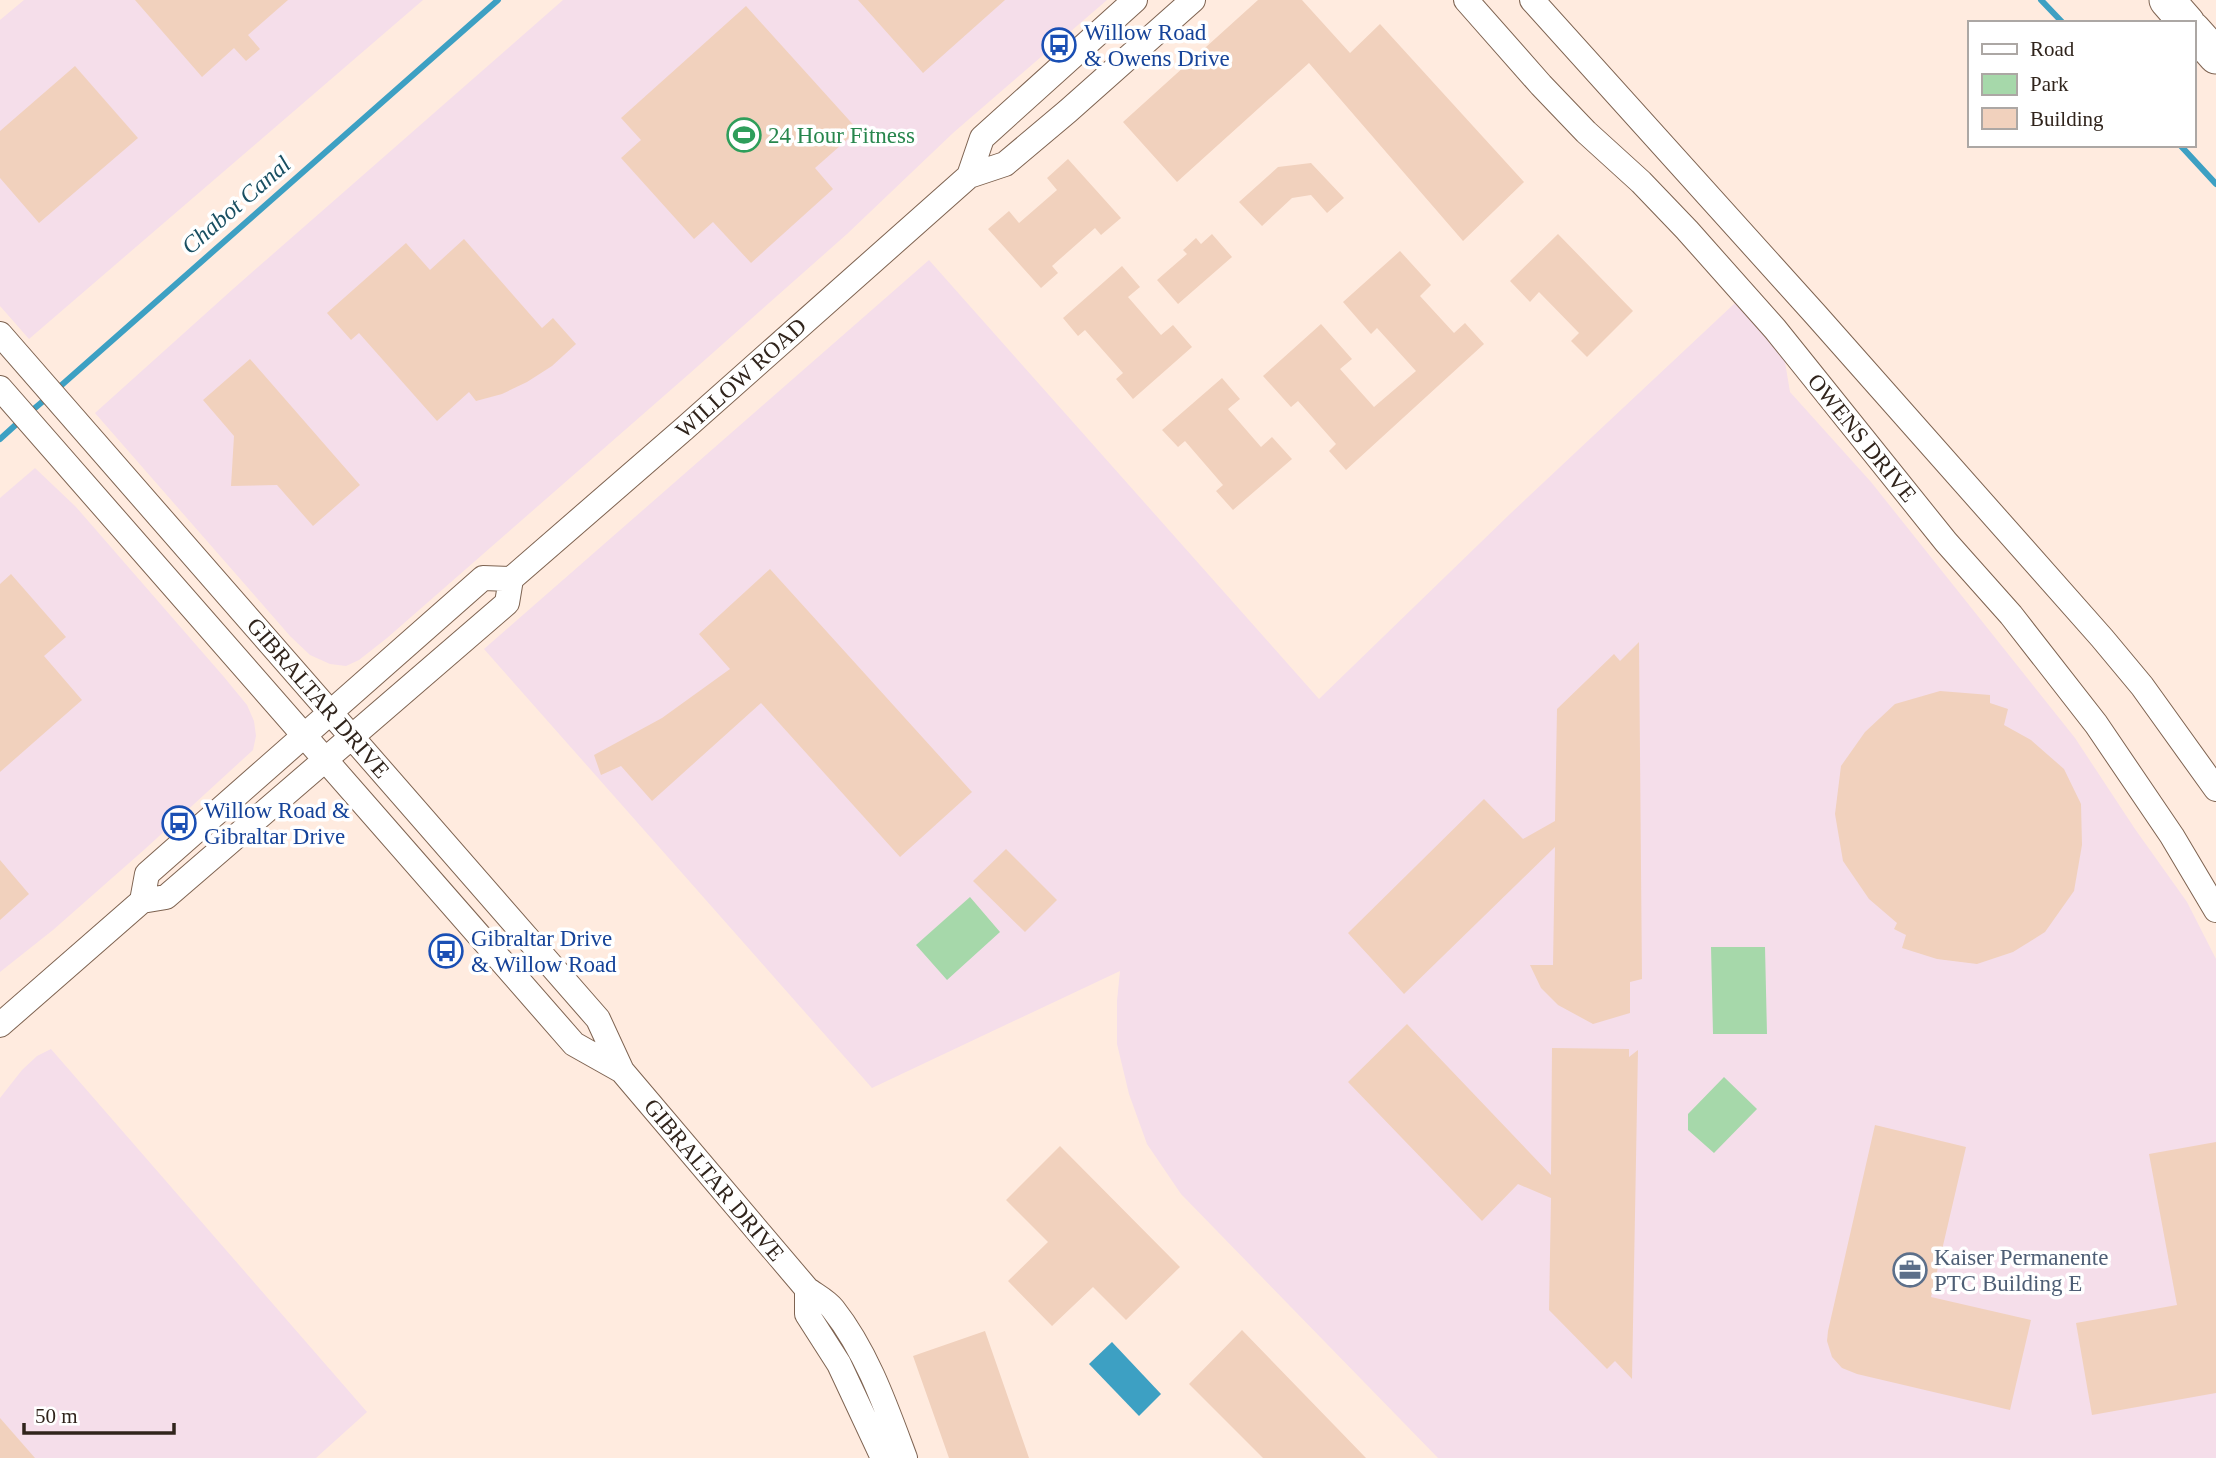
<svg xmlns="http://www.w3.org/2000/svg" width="2216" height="1458" viewBox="0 0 2216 1458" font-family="Georgia,serif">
<rect width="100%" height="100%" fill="#ffebdf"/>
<path fill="#f5deea" d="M24,0H423L29,339L0,306V20Z
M563,0H1107L953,133L847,234L689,374L387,638L359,660L346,666L330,664L310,655L290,636L95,413L233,289Z
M929,260L1319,699L1511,513L1735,303L1784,356L1790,392L1871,482L2075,738L2135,829L2187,902L2216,959V1458H1438L1181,1194L1147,1144L1129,1094L1117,1044V1001L1120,971L872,1088L484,649Z
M35,468L76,507L224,677L247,705L254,721L256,736L253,750L145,849L53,930L0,972V498Z
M51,1049L367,1412L316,1458H0V1098L22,1070L37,1056Z"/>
<path fill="#a6d8aa" d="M970,897L1000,932L947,980L916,945Z
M1765,947L1767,1034H1713L1711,947Z
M1724,1077L1757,1109L1714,1153L1688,1130V1114Z"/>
<path fill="#3da0c3" d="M1112,1342L1161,1394L1139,1416L1089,1364Z"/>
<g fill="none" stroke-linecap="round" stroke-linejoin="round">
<path stroke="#3da0c3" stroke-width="6" d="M2041,0L2063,23
M2180,145L2216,184
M56,390L498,0
M29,413L48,397
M0,439L21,420"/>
</g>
<path fill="#f1d1bd" d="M135,0H288L248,35L260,49L246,61L234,48L202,77Z
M858,0H1005L923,73Z
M1258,0H1302L1350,53L1380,24L1524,182L1463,241L1309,63L1177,182L1123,122Z
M746,6L858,130L815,168L833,189L751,263L713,222L694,239L621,158L641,140L621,118Z
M75,66L138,138L39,223L0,178V131Z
M1068,159L1121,218L1101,235L1095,228L1052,266L1058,273L1041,288L988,229L1009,211L1019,223L1057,190L1047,178Z
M1311,163L1344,198L1327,213L1311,195L1292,198L1262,226L1239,202L1278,167Z
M1212,234L1232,257L1178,304L1157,280L1187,254L1183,250L1196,238L1201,244Z
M1558,234L1633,311L1587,357L1571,341L1579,333L1539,292L1530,302L1510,281Z
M464,239L542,328L553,318L576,344L552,366L527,382L502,394L476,401L469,392L437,421L359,333L351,340L327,313L406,243L430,270Z
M1400,251L1431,285L1420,296L1454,333L1465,323L1484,344L1346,470L1329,451L1336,444L1298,401L1291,407L1263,376L1321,324L1352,359L1340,369L1374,407L1416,371L1377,328L1371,334L1343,302Z
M1122,266L1140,287L1128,297L1161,335L1173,325L1192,347L1133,399L1116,379L1123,373L1085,330L1078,336L1063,318Z
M250,359L360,485L313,526L277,485L231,486L234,436L203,400Z
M1222,378L1240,399L1228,409L1261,447L1272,437L1292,459L1233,510L1216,491L1223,485L1185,441L1178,447L1162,430Z
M770,569L972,792L900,857L761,703L652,801L621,766L601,775L594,755L662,718L730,669L699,634Z
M11,574L66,637L44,656L82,700L0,772V584Z
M1639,642L1642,979L1630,982V1013L1593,1024L1558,1005L1541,988L1530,965H1553L1555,847L1404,994L1348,933L1484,799L1523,839L1555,821L1557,709L1614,654L1620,661Z
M1940,691L1990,695V703L2008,709L2004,725L2031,740L2064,769L2081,804L2082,845L2074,891L2045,932L2013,952L1977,964L1937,959L1902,948L1906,935L1894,929L1897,923L1869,899L1843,861L1835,814L1841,766L1865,732L1895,704Z
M1006,849L1057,900L1025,932L973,881Z
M0,860L29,894L0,920Z
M1407,1024L1551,1175L1552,1048L1629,1049V1057L1638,1050L1632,1379L1615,1361L1607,1369L1549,1310L1551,1198L1518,1184L1482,1221L1348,1082Z
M1875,1125L1966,1147L1931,1297L2031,1320L2010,1410L1857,1374L1842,1368L1832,1357L1827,1341L1828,1331Z
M2216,1142V1393L2092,1415L2076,1323L2177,1305L2149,1154Z
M1060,1146L1180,1267L1126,1320L1093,1287L1052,1326L1008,1281L1048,1242L1006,1200Z
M1242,1330L1366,1458H1263L1189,1384Z
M985,1331L1029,1458H949L913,1356Z
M0,1418L35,1458H0Z"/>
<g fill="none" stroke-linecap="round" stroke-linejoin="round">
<defs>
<path id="minor" d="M1466,0L1541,85L1586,132L1641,182L1687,230L1775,329L1946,542L2011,615L2096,724L2172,836L2216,910
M1532,0L1816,315L2102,638L2142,686L2216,789
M969,176L982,138L1135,0
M0,334L598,1019L622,1071L807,1289C815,1295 827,1301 833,1309C867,1352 886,1407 905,1458
M0,388L574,1044L622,1071
M142,901L147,874L483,578L511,579
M0,1025L142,901L166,897L507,603L511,579L685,428L969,176L1005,164L1068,111L1193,0
M807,1289V1314L839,1364L883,1458"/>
<path id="highway" d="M2167,0L2187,23
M2193,30L2216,56"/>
</defs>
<use href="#minor" stroke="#7e6351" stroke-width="26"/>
<use href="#highway" stroke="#7e6351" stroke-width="37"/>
<use href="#minor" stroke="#fff" stroke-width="24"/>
<use href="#highway" stroke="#fff" stroke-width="35"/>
</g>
<defs>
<symbol id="bus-ring" viewBox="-11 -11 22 22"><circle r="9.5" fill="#fff" stroke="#1a4fb4" stroke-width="1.5"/><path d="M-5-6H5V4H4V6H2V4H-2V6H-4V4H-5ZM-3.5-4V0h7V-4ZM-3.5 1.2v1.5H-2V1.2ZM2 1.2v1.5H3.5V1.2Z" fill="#1a4fb4"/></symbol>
<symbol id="stadium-ring" viewBox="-11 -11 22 22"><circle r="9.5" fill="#fff" stroke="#2e9e5b" stroke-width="1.5"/><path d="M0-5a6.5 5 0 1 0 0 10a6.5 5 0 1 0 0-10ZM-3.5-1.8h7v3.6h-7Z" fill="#2e9e5b"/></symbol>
<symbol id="office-ring" viewBox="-11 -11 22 22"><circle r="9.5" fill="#fff" stroke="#5c6f8a" stroke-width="1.5"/><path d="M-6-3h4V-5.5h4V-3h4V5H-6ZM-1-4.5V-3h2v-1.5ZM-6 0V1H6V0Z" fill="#5c6f8a"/></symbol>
</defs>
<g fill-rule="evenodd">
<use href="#bus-ring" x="1040" y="26" width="38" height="38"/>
<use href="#stadium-ring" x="725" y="116" width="38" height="38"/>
<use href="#bus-ring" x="160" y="804" width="38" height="38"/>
<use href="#bus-ring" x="427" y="932" width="38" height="38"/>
<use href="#office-ring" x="1891" y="1251" width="38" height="38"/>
</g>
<g text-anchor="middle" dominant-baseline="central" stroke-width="7" stroke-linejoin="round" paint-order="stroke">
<g font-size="23" fill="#164399" stroke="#fff" text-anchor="start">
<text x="1084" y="32">Willow Road<tspan x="1084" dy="26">&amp; Owens Drive</tspan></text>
<text x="204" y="810">Willow Road &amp;<tspan x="204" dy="26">Gibraltar Drive</tspan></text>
<text x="471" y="938">Gibraltar Drive<tspan x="471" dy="26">&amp; Willow Road</tspan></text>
</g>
<g font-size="23" fill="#27864d" stroke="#fff" text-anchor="start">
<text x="768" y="135">24 Hour Fitness</text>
</g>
<g font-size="23" fill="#30241c" stroke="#fff">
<text transform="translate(741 378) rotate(-42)">WILLOW ROAD</text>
<text transform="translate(1862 438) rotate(51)">OWENS DRIVE</text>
<text transform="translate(318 698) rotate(49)">GIBRALTAR DRIVE</text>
<text transform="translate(714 1180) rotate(50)">GIBRALTAR DRIVE</text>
</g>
<g font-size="23" fill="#4e5e75" stroke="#fff" text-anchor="start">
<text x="1934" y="1257">Kaiser Permanente<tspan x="1934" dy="26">PTC Building E</tspan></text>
</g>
<g font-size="24" font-style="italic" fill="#194f62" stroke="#fff">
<text transform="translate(236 205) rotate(-41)">Chabot Canal</text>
</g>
</g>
<rect x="1968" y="21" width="228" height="126" fill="#ffffff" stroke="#aca7a4" stroke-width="2"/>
<rect x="1982" y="44" width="35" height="10" fill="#ffffff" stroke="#aca7a4" stroke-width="2"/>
<text x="2030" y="56" font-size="21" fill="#30241c">Road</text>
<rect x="1982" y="74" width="35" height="21" fill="#a6d8aa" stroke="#aca7a4" stroke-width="2"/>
<text x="2030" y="91" font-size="21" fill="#30241c">Park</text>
<rect x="1982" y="108" width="35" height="21" fill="#f1d1bd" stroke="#aca7a4" stroke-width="2"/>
<text x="2030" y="126" font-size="21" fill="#30241c">Building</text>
<path d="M24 1423v10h150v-10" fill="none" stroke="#30241c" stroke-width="3.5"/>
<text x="35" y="1423" font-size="21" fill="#30241c" stroke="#ffffff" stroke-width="5" paint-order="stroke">50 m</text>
</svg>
